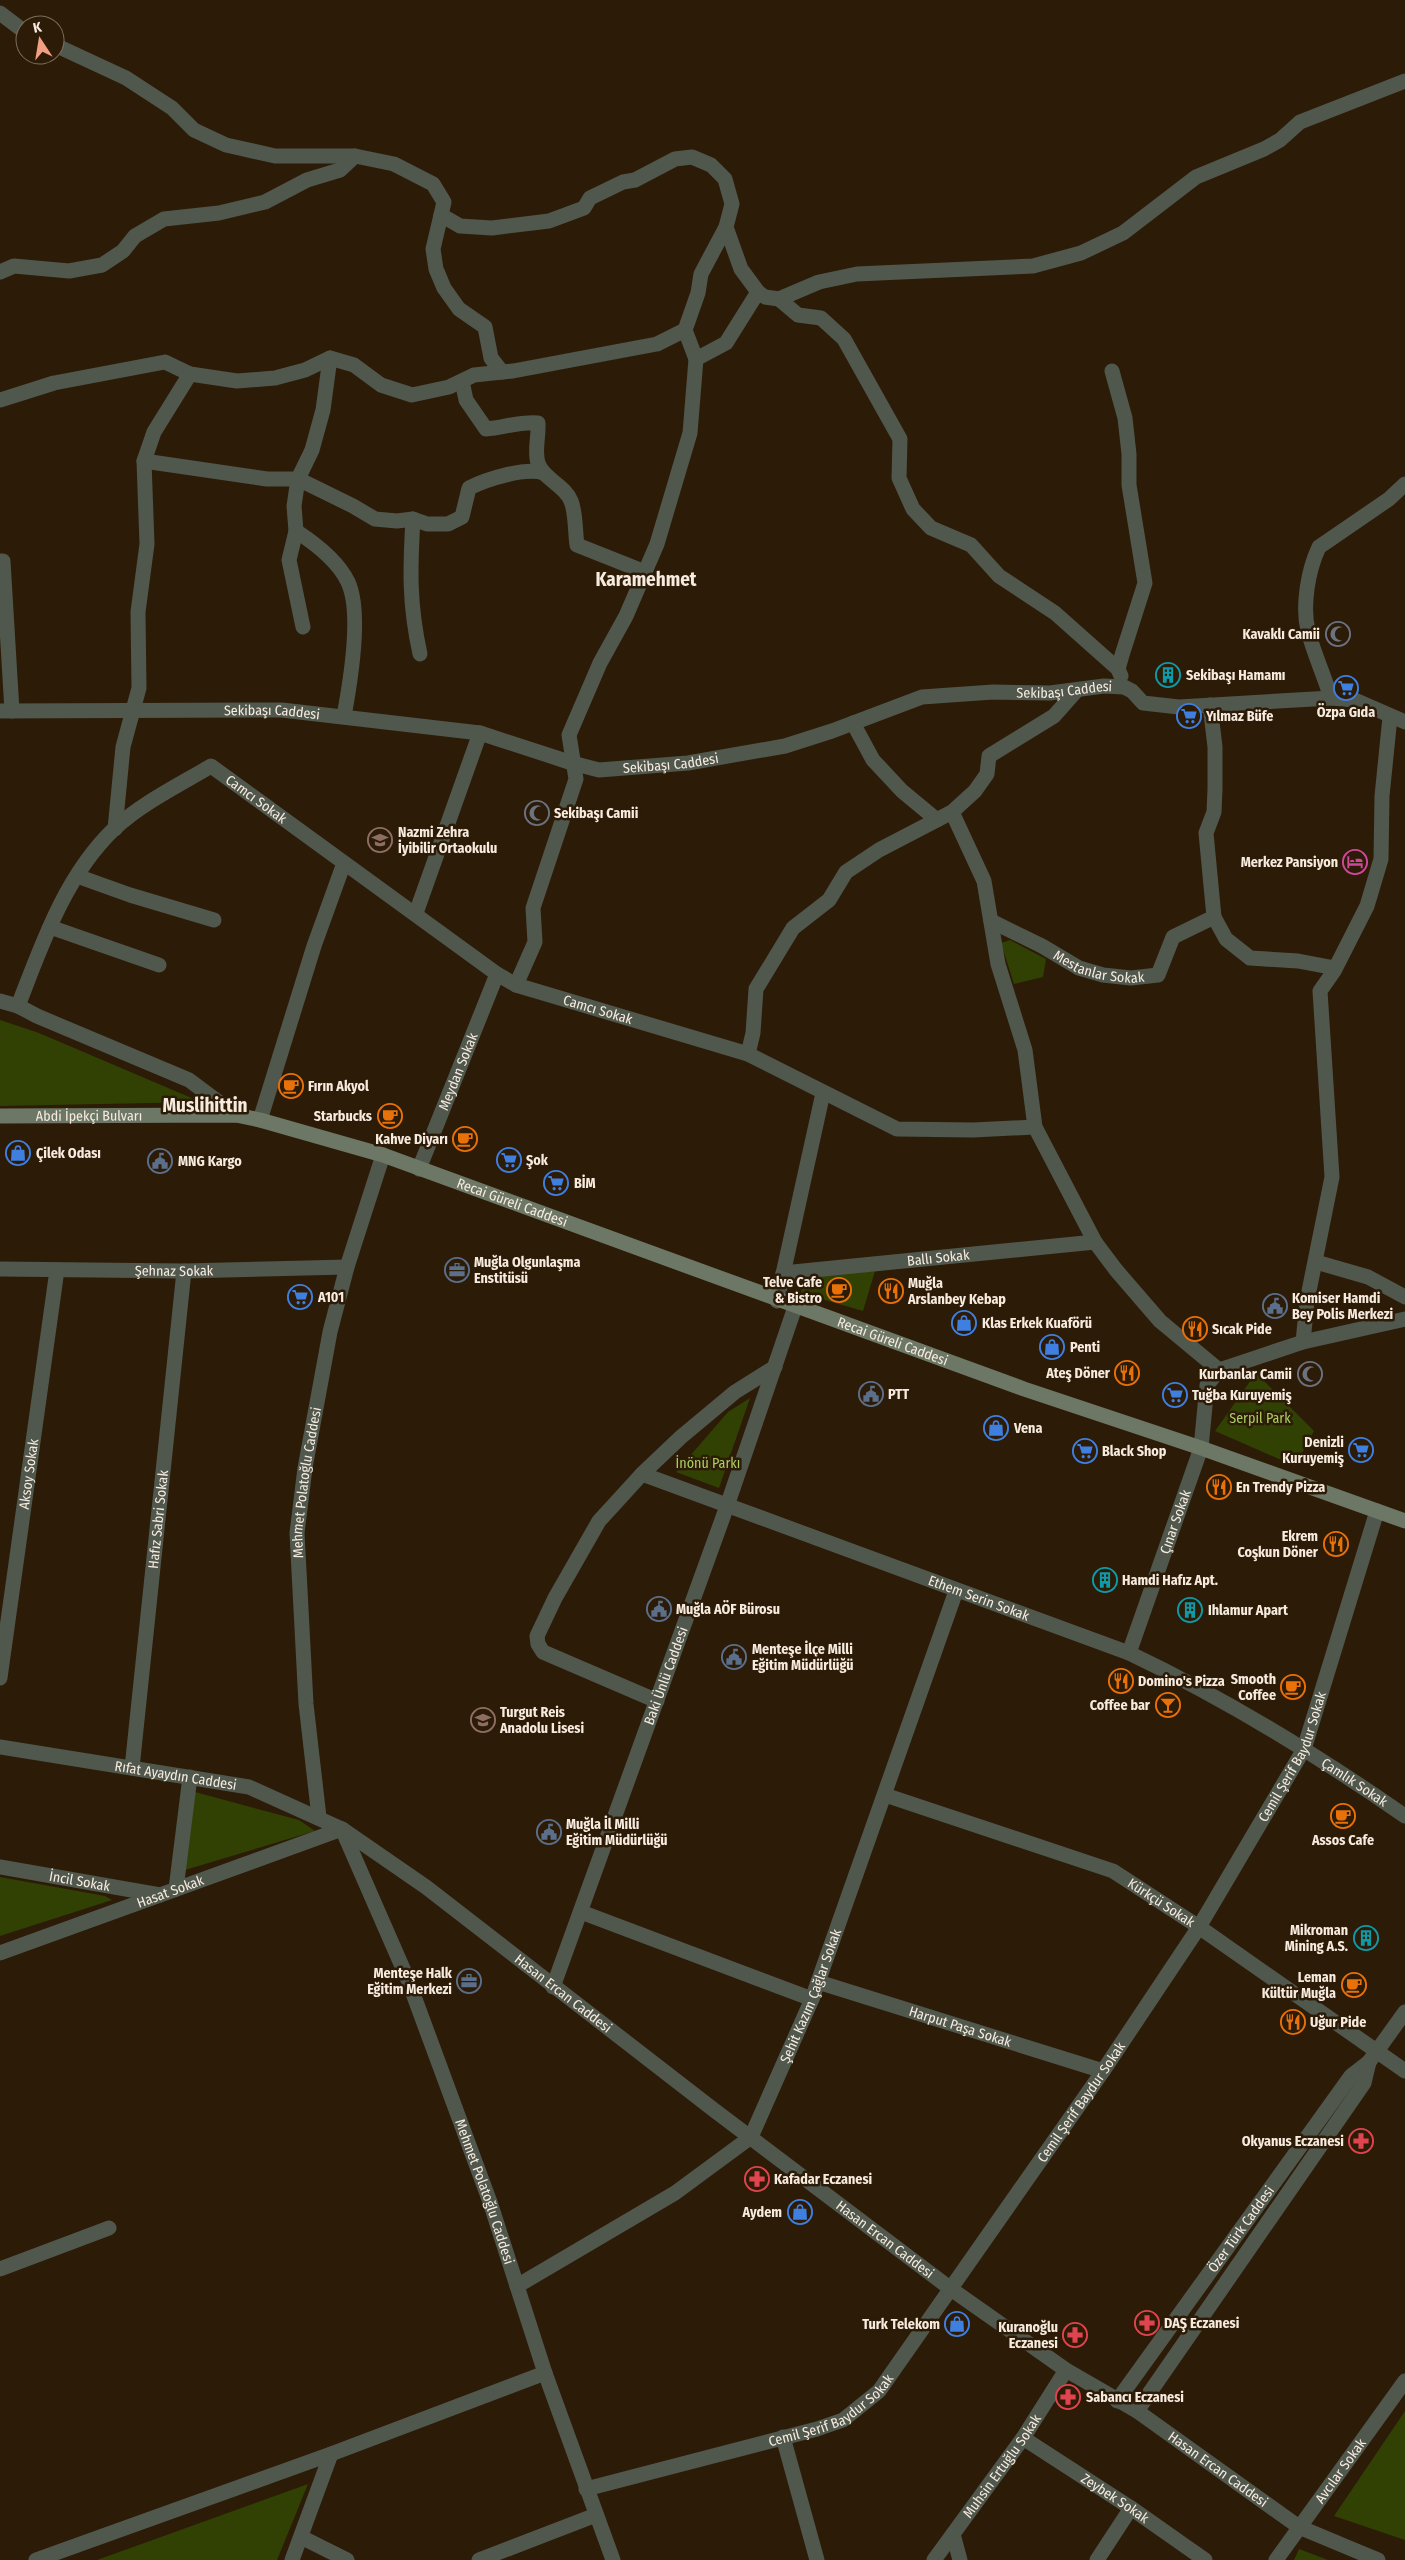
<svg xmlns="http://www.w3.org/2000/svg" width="1405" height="2560" viewBox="0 0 1405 2560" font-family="'Fira Sans Condensed',sans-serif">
<rect width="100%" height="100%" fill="#2c1b07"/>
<path fill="#314103" d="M1010,940L1046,959L1043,977L1014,984L1001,943Z
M0,1020L39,1033L201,1102L0,1106Z
M875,1271L863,1311L801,1293L803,1277Z
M1256,1373L1314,1431L1295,1466L1215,1431Z
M750,1398L719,1488L676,1472L728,1412Z
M195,1792L299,1820L315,1831L185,1870Z
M0,1877L105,1896L112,1900L0,1936Z
M1405,2411V2540L1334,2516Z
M308,2484L277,2560H97Z
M1299,2549L1328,2560H1294Z"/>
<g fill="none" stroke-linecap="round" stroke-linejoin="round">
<g stroke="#50574d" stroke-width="15">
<path d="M0,13L25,32"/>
<path d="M55,45L126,78L172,108L194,130L226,145L275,156H355L394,164L433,184L444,202L441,215L460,226L492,228L549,221L584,208L590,198L623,182L635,180L675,159L692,157L711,165L725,179L732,204L726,227L741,269L758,292L765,297L779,299L819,282L857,274L1033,266L1081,253L1123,233L1196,177L1264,149L1280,140L1300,122L1405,81"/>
<path d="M441,215L433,249L436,269L444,288L459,309L485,327L491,358L502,372"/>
<path d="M0,272L14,266L69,271L102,265L123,251L135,236L164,219L219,213L265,202L307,180L340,170L355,156"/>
<path d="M779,299L798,315L821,318L844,339L900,439L899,478L913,509L931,528L971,545L999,576L1055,613L1118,669"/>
<path d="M696,359L685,330L698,293L701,274L726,227"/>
<path d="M1112,371L1125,418L1129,454V485L1145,583L1122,655L1118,669L1121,676"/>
<path d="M462,381L466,400L486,429C503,428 520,421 538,423C539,437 534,450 538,463C543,479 565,485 571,501C576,513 575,532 577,545L645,572"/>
<path d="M0,400L54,383L165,362L190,374L237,381L275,378L305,370L330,358L354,365L381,385L412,395L449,387L474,375L513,371L657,344L685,330"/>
<path d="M144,461L267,479H298L353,506L375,519L397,521L413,519L427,524H448L462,517L469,488C487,479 525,467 544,473"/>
<path d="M1405,484L1389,499L1319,547C1308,570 1302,606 1308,631C1314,654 1324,675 1331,698L1355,700L1405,722"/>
<path d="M413,519C410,569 409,604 420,654"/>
<path d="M296,531C316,544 338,561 348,582C362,612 350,684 344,716"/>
<path d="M0,561H3L12,711"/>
<path d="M303,627L289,560L296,531L294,506L298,479L312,450L323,410L330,358"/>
<path d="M1210,705L1215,747V789L1214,812L1206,833L1214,917L1226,939L1250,958L1298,961L1335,968"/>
<path d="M853,723L873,760L902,791L937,820"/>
<path d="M952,812L984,881L998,964L1025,1050L1035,1127L1095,1242L1116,1270L1160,1321L1219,1370"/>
<path d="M115,829L123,747L139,688L138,612L147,544L144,461L154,432L190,374"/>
<path d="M77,876L130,895L214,920"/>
<path d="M416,913L480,733"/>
<path id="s1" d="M991,921L1042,946L1079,968L1103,975L1131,978L1158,975L1173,937L1214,917"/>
<path d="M50,927L159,965"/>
<path d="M516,985L535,942L533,908L576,779L569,735L600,663L626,616L657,544L690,433L696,359L726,343L758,292"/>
<path d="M0,1001L18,1006L37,1016L189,1080L236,1115"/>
<path id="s2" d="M18,1006C42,944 65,876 114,829C142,803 179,785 211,766L497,974L516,985L748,1054L897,1129L973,1130L1035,1127"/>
<path d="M748,1054L753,1033L756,989L793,928L829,900L846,872L879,850L952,812L975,791L987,774L989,756L1054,716L1077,690"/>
<path d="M260,1120L314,946L344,863"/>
<path id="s3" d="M419,1169L497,974"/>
<path d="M1316,1262L1368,1277L1405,1297"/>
<path id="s4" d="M0,1269L184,1271L347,1267"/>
<path id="s5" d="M783,1273L1095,1242"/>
<path d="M777,1301L823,1093"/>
<path d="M1303,1342L1307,1301L1332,1177L1320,991L1334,971L1367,906L1381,859L1382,796L1390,717"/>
<path id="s6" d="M642,1474L1129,1653C1226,1699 1317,1755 1405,1816"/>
<path id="s7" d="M1129,1653L1201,1448"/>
<path id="s8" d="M0,1678L57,1270"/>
<path d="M657,1701L543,1652L538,1644L537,1636L555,1598L599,1521L642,1474L681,1437L735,1392L775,1367"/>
<path id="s9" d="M132,1768L184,1271"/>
<path id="s10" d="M885,1795L1113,1871L1199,1927L1405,2071"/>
<path id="s11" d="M0,1867L160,1895"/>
<path d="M176,1889L190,1777"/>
<path d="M581,1912L812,1999"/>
<path id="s12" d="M0,1953L342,1829"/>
<path id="s13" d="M818,1982L1103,2071"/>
<path d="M0,2269L109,2228"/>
<path id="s14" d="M517,2286L675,2193L751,2137L812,1999L956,1591"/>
<path d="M783,2437L817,2560"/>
<path id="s15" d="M1023,2438L1131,2508L1205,2560"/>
<path id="s16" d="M586,2489L817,2429L843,2420L879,2391L1103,2071L1199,1927L1304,1749L1377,1511"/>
<path d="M953,2534L960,2560"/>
<path d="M301,2537L347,2560"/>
<path d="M36,2560L331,2454L545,2373"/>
<path d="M292,2560L331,2454"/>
<path d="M479,2560L596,2515"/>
<path id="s17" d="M934,2560L1023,2438L1066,2370"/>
<path d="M1097,2560L1131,2508"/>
<path id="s18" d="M1276,2560L1405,2381"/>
</g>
<g stroke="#50574d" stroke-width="15">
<path id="s19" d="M0,711L282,710L480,733L572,763L599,770L688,763L785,746L832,731L922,697L993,692L1050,693L1104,686L1124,687L1132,691L1143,703L1179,707L1331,698"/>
<path d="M1201,1448L1207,1385L1219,1370L1303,1342L1405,1319"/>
<path id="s20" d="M0,1747L249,1787L342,1829L426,1887L714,2110L951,2289L1066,2370L1137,2411L1299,2527L1378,2560"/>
<path id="s21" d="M319,1817L306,1704L297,1533L305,1468L330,1332L347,1267L383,1155"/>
<path id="s22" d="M342,1829L408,1980L490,2202L545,2373L613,2560"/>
<path id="s23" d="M553,1987L727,1506L795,1307"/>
<path id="s24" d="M1117,2401L1351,2076L1369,2062"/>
<path d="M1137,2411L1364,2083L1369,2062L1405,2012"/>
</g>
<path stroke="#6c7766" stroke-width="15" id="s25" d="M0,1116L236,1115L260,1120L383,1155L1024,1389L1201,1448L1405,1521"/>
</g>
<defs>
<symbol id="mosque-ring" viewBox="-11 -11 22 22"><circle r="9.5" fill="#2c1b07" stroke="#6b7280" stroke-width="1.5"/><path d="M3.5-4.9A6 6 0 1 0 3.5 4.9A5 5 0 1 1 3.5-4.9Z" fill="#6b7280"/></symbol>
<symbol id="building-ring" viewBox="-11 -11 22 22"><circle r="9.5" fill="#2c1b07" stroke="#0f9aa8" stroke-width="1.5"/><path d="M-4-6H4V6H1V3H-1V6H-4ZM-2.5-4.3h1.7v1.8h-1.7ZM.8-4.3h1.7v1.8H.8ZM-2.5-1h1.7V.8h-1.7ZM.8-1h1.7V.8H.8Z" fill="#0f9aa8"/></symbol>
<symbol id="supermarket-ring" viewBox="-11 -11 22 22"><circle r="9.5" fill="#2c1b07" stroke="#3f7fe0" stroke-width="1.5"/><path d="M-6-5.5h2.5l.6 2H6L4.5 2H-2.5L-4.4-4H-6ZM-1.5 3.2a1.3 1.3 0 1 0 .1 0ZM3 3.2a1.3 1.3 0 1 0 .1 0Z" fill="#3f7fe0"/></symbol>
<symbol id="school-ring" viewBox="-11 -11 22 22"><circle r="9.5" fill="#2c1b07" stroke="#8d6e63" stroke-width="1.5"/><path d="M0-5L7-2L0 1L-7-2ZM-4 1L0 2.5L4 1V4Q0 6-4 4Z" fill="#8d6e63"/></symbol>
<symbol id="hotel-ring" viewBox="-11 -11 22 22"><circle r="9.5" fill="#2c1b07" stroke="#d1479c" stroke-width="1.5"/><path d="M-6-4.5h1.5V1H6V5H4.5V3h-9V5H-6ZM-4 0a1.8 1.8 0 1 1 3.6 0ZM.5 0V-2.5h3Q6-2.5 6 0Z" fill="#d1479c"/></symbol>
<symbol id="cafe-ring" viewBox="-11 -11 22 22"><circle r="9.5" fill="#2c1b07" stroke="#e8710a" stroke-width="1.5"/><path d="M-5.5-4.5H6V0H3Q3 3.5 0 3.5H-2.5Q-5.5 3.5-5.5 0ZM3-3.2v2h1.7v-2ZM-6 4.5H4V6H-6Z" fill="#e8710a"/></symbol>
<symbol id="shop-ring" viewBox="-11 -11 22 22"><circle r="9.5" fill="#2c1b07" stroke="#3f7fe0" stroke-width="1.5"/><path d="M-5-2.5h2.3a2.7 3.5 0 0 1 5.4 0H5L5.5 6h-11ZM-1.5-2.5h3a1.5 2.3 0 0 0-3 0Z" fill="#3f7fe0"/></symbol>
<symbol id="civic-ring" viewBox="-11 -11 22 22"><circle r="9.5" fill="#2c1b07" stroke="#5c6f8a" stroke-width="1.5"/><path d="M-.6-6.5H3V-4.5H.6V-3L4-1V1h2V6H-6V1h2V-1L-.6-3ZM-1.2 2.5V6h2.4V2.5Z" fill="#5c6f8a"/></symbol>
<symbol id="office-ring" viewBox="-11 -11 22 22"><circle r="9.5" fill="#2c1b07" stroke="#5c6f8a" stroke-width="1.5"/><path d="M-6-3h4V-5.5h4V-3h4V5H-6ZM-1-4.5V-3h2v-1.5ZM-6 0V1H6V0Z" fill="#5c6f8a"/></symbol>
<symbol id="restaurant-ring" viewBox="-11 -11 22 22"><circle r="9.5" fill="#2c1b07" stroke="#e8710a" stroke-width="1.5"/><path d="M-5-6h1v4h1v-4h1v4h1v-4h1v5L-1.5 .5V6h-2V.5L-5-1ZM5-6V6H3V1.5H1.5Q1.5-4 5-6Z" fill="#e8710a"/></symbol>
<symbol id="bar-ring" viewBox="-11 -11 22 22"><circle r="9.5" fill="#2c1b07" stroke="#e8710a" stroke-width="1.5"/><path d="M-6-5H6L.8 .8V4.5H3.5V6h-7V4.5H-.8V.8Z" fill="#e8710a"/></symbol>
<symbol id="pharmacy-ring" viewBox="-11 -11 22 22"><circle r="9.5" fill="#2c1b07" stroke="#e0444e" stroke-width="1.5"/><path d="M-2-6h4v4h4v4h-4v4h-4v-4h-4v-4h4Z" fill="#e0444e"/></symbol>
</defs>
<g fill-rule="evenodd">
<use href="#mosque-ring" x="1324" y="620" width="28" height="28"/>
<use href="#building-ring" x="1154" y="661" width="28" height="28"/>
<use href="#supermarket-ring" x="1332" y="674" width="28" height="28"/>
<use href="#supermarket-ring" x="1175" y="702" width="28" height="28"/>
<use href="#mosque-ring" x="523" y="799" width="28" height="28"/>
<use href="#school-ring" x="366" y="826" width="28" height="28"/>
<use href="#hotel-ring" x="1341" y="848" width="28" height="28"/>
<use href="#cafe-ring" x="277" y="1072" width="28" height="28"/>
<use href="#cafe-ring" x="376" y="1102" width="28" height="28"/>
<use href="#cafe-ring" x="451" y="1125" width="28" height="28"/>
<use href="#shop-ring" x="4" y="1139" width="28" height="28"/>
<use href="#supermarket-ring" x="495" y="1146" width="28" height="28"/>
<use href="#civic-ring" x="146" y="1147" width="28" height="28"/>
<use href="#supermarket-ring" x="542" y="1169" width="28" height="28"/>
<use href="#office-ring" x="443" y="1256" width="28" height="28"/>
<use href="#cafe-ring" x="825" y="1276" width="28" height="28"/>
<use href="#restaurant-ring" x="877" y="1277" width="28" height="28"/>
<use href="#supermarket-ring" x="286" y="1283" width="28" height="28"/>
<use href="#civic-ring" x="1261" y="1292" width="28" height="28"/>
<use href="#shop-ring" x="950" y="1309" width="28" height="28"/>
<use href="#restaurant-ring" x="1181" y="1315" width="28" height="28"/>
<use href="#shop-ring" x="1038" y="1333" width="28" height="28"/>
<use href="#restaurant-ring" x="1113" y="1359" width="28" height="28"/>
<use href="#mosque-ring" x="1296" y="1360" width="28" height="28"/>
<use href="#civic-ring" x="857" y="1380" width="28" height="28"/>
<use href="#supermarket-ring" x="1161" y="1381" width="28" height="28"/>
<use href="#shop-ring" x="982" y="1414" width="28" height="28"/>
<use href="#supermarket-ring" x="1347" y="1436" width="28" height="28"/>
<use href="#supermarket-ring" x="1071" y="1437" width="28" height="28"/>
<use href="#restaurant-ring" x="1205" y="1473" width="28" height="28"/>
<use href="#restaurant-ring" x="1322" y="1530" width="28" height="28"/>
<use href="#building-ring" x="1091" y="1566" width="28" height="28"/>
<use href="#civic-ring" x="645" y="1595" width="28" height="28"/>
<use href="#building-ring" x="1176" y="1596" width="28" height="28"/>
<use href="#civic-ring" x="720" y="1643" width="28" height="28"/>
<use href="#restaurant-ring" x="1107" y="1667" width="28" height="28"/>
<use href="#cafe-ring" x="1279" y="1673" width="28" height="28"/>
<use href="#bar-ring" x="1154" y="1691" width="28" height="28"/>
<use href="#school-ring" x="469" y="1706" width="28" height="28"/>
<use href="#cafe-ring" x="1329" y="1802" width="28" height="28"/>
<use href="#civic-ring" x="535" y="1818" width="28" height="28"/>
<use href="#building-ring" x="1352" y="1924" width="28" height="28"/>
<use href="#office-ring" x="455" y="1967" width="28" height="28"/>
<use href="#cafe-ring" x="1340" y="1971" width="28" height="28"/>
<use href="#restaurant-ring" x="1279" y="2008" width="28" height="28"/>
<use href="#pharmacy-ring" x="1347" y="2127" width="28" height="28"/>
<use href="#pharmacy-ring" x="743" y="2165" width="28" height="28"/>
<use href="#shop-ring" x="786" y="2198" width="28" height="28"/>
<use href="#pharmacy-ring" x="1133" y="2309" width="28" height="28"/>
<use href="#shop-ring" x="943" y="2310" width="28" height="28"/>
<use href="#pharmacy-ring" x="1061" y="2321" width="28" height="28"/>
<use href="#pharmacy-ring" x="1054" y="2383" width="28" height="28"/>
</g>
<g text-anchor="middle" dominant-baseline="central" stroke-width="5" stroke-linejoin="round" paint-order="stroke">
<g font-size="14" font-weight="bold" fill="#f7ebdf" stroke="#2c1b07" text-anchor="start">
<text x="1320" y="634" text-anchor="end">Kavaklı Camii</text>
<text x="1186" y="675">Sekibaşı Hamamı</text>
<text x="1346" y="712" text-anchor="middle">Özpa Gıda</text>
<text x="1206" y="716">Yılmaz Büfe</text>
<text x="554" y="813">Sekibaşı Camii</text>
<text x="398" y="832">Nazmi Zehra<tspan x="398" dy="16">İyibilir Ortaokulu</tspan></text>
<text x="1338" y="862" text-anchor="end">Merkez Pansiyon</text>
<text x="308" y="1086">Fırın Akyol</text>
<text x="372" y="1116" text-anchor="end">Starbucks</text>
<text x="448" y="1139" text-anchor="end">Kahve Diyarı</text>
<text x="36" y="1153">Çilek Odası</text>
<text x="526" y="1160">Şok</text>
<text x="178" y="1161">MNG Kargo</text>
<text x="574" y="1183">BİM</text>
<text x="474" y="1262">Muğla Olgunlaşma<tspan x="474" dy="16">Enstitüsü</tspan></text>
<text x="822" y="1282" text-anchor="end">Telve Cafe<tspan x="822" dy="16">&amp; Bistro</tspan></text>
<text x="908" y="1283">Muğla<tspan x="908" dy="16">Arslanbey Kebap</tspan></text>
<text x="318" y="1297">A101</text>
<text x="1292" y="1298">Komiser Hamdi<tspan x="1292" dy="16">Bey Polis Merkezi</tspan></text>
<text x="982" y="1323">Klas Erkek Kuaförü</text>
<text x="1212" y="1329">Sıcak Pide</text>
<text x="1070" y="1347">Penti</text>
<text x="1110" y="1373" text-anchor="end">Ateş Döner</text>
<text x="1292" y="1374" text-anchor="end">Kurbanlar Camii</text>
<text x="888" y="1394">PTT</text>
<text x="1192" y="1395">Tuğba Kuruyemiş</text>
<text x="1014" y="1428">Vena</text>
<text x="1344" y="1442" text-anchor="end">Denizli<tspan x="1344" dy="16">Kuruyemiş</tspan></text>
<text x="1102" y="1451">Black Shop</text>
<text x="1236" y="1487">En Trendy Pizza</text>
<text x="1318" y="1536" text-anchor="end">Ekrem<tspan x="1318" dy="16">Coşkun Döner</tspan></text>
<text x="1122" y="1580">Hamdi Hafız Apt.</text>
<text x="676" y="1609">Muğla AÖF Bürosu</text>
<text x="1208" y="1610">Ihlamur Apart</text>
<text x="752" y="1649">Menteşe İlçe Milli<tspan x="752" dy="16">Eğitim Müdürlüğü</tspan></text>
<text x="1276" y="1679" text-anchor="end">Smooth<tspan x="1276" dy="16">Coffee</tspan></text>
<text x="1138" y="1681">Domino's Pizza</text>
<text x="1150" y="1705" text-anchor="end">Coffee bar</text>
<text x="500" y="1712">Turgut Reis<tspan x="500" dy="16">Anadolu Lisesi</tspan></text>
<text x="566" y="1824">Muğla İl Milli<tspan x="566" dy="16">Eğitim Müdürlüğü</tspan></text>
<text x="1343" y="1840" text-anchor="middle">Assos Cafe</text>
<text x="1348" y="1930" text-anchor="end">Mikroman<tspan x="1348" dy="16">Mining A.S.</tspan></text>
<text x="452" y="1973" text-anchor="end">Menteşe Halk<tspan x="452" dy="16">Eğitim Merkezi</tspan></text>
<text x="1336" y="1977" text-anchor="end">Leman<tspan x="1336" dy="16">Kültür Muğla</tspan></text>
<text x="1310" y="2022">Uğur Pide</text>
<text x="1344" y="2141" text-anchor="end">Okyanus Eczanesi</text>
<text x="774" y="2179">Kafadar Eczanesi</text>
<text x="782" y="2212" text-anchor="end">Aydem</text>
<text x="1164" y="2323">DAŞ Eczanesi</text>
<text x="940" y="2324" text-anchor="end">Turk Telekom</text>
<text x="1058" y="2327" text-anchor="end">Kuranoğlu<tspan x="1058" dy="16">Eczanesi</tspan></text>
<text x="1086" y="2397">Sabancı Eczanesi</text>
</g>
<g font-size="14" fill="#f7ebdf" stroke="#2c1b07">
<text stroke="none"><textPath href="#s19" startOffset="1082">Sekibaşı Caddesi</textPath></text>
<text stroke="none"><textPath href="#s19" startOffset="272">Sekibaşı Caddesi</textPath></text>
<text stroke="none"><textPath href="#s19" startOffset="678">Sekibaşı Caddesi</textPath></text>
<text stroke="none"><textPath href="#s2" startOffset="375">Camcı Sokak</textPath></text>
<text stroke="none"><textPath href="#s1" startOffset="119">Mestanlar Sokak</textPath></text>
<text stroke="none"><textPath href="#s2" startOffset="780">Camcı Sokak</textPath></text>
<text stroke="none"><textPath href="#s3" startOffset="105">Meydan Sokak</textPath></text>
<text stroke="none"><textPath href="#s25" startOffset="89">Abdi İpekçi Bulvarı</textPath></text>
<text stroke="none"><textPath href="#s25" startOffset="526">Recai Güreli Caddesi</textPath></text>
<text stroke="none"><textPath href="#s5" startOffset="156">Ballı Sokak</textPath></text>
<text stroke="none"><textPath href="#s4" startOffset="174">Şehnaz Sokak</textPath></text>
<text stroke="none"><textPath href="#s25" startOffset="931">Recai Güreli Caddesi</textPath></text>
<text stroke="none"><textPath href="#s8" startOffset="206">Aksoy Sokak</textPath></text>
<text stroke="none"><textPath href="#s21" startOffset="336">Mehmet Polatoğlu Caddesi</textPath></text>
<text stroke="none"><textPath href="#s9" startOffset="250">Hafız Sabri Sokak</textPath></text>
<text stroke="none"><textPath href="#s7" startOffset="139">Çınar Sokak</textPath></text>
<text stroke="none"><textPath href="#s6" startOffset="359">Ethem Serin Sokak</textPath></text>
<text stroke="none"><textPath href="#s23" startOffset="331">Baki Ünlü Caddesi</textPath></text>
<text stroke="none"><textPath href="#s16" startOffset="1071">Cemil Şerif Baydur Sokak</textPath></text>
<text stroke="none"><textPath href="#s20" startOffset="178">Rıfat Ayaydın Caddesi</textPath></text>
<text stroke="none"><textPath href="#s6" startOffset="779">Çamlık Sokak</textPath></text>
<text stroke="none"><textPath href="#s11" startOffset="81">İncil Sokak</textPath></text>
<text stroke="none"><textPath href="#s12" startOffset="181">Hasat Sokak</textPath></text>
<text stroke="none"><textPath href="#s10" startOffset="298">Kürkçü Sokak</textPath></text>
<text stroke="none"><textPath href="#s20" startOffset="630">Hasan Ercan Caddesi</textPath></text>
<text stroke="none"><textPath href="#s14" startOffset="431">Şehit Kazım Çağlar Sokak</textPath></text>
<text stroke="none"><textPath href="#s13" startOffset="149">Harput Paşa Sokak</textPath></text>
<text stroke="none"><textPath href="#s16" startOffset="665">Cemil Şerif Baydur Sokak</textPath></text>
<text stroke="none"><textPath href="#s22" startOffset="390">Mehmet Polatoğlu Caddesi</textPath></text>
<text stroke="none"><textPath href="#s24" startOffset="212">Özer Türk Caddesi</textPath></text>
<text stroke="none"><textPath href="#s20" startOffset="1035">Hasan Ercan Caddesi</textPath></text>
<text stroke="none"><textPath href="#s16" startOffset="260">Cemil Şerif Baydur Sokak</textPath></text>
<text stroke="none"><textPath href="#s17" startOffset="116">Muhsin Ertuğlu Sokak</textPath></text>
<text stroke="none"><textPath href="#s20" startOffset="1440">Hasan Ercan Caddesi</textPath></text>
<text stroke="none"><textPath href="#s18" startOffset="110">Avcılar Sokak</textPath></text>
<text stroke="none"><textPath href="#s15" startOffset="110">Zeybek Sokak</textPath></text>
</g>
<g font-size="14" fill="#accf61" stroke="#2c1b07">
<text x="1260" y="1418">Serpil Park</text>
<text x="708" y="1463">İnönü Parkı</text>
</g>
<g font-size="19" font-weight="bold" fill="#f7ebdf" stroke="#2c1b07">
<text x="646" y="579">Karamehmet</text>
<text x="205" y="1105">Muslihittin</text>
</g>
</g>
<g transform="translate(40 40) rotate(348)"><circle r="24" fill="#2c1b07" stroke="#7d6e5d"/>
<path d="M0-4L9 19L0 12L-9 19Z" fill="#f39f83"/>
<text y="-8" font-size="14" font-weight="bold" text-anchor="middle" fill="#f7ebdf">K</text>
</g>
</svg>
